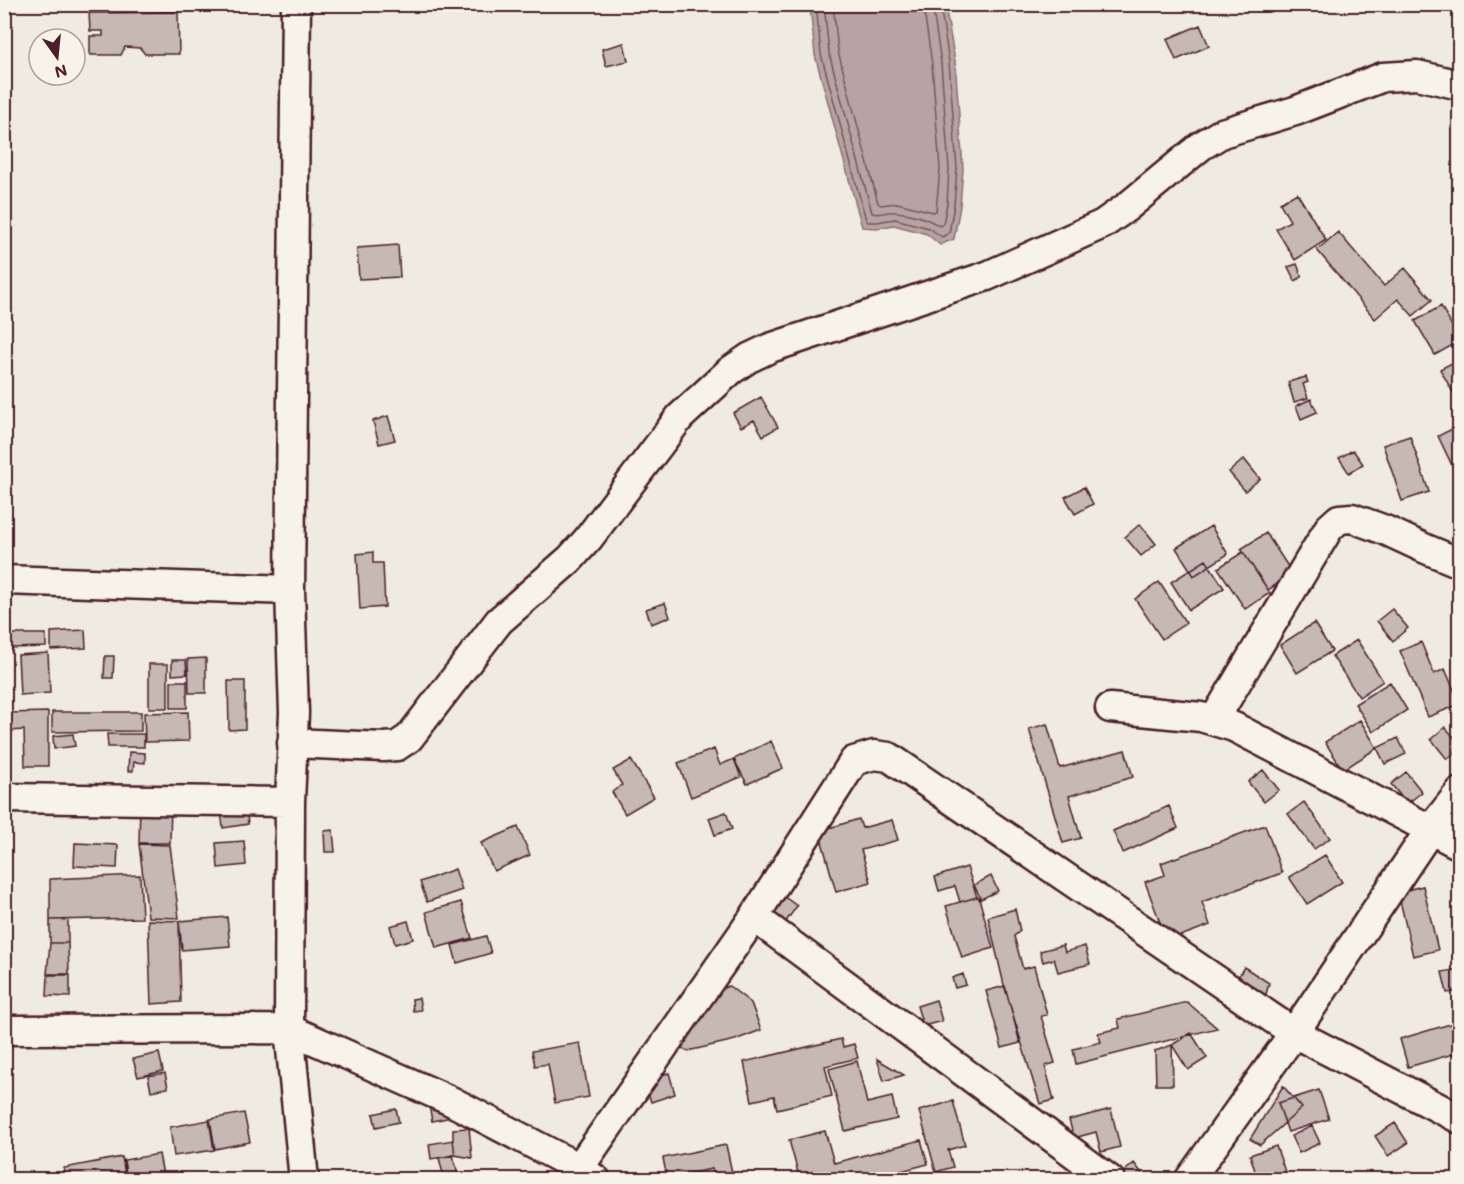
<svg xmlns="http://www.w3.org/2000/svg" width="1464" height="1184" viewBox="0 0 1464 1184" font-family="Mali,sans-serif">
<rect width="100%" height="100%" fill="#f0ebe0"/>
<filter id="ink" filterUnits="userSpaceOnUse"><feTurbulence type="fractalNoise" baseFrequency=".0167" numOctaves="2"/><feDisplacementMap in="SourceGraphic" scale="12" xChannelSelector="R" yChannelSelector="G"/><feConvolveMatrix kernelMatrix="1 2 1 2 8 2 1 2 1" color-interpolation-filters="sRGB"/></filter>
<g filter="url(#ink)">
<path fill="#b7a4a2" stroke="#8b6f72" stroke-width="1.5" d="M810,5H945L955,61L963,169L960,206L954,239L940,245L927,234L894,225L877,228L862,227L815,55Z"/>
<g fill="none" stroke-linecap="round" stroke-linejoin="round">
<path stroke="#76545b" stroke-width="1.5" d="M816,4L821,54L866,220L868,222H877L895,219L929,228L942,237L949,233L954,205L957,169L949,62L940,4
M824,4L829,53L872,213C880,216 888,210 896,212C911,213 928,219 940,226L943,224L947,204L949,169L941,63L932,4
M833,4L838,51L878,203L881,205L897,203L933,212L936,211L940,169L932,64L923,4"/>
</g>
<path fill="#c6b8b3" stroke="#4a1f2b" stroke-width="1.5" d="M178,12L179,54H145L140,48L125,47L121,55H90V36H103V31H90L89,13Z
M1200,25L1209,46L1176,60L1167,39Z
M624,43L628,61L606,66L602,49Z
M1297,193L1326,240L1295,260L1276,229L1290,221L1280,203Z
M1338,232L1384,286L1405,268L1432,300L1413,316L1398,299L1375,319L1317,250Z
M398,245L400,277L359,279L357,248Z
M1297,264L1302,277L1295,281L1288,267Z
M1441,306L1460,341L1435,355L1415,321Z
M1460,359V405L1440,369Z
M1306,377L1308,382L1303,384L1308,398L1294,402L1288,382Z
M761,397L778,427L763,436L754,420L741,427L733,413Z
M1311,399L1317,412L1301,419L1296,406Z
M388,416L395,440L379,444L373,421Z
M1460,425V482L1438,436Z
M1410,436L1429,492L1402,501L1383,445Z
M1353,450L1363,464L1349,473L1339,458Z
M1244,459L1260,479L1245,491L1229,472Z
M1084,487L1093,504L1075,514L1065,497Z
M1140,524L1156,544L1141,556L1125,537Z
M1211,526L1228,554L1194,576L1176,548Z
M1266,533L1293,574L1268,590L1241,549Z
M373,552V563H383L385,607L360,609L357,554Z
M1243,552L1270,593L1245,609L1218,568Z
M1206,560L1224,588L1189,610L1171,582Z
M1159,582L1186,623L1162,639L1135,599Z
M665,603L670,617L651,624L646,609Z
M1392,609L1408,628L1393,641L1377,621Z
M1314,623L1332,651L1297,673L1280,645Z
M85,630L86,648L51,650V632Z
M4,634H46V647L11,648L9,653H4Z
M1357,640L1383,681L1359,697L1332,656Z
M1421,642L1434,674L1445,669L1460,704L1428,717L1400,651Z
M48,653L50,693L20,695L18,655Z
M105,656H114L113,678H104Z
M206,658V693H189L188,659Z
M172,660H186L187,674L172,675Z
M149,664H168V708H149Z
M171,681H187V708H171Z
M228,681H245V729L229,730Z
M1390,682L1407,710L1373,732L1355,704Z
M7,691L8,708L4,709V692Z
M48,712V766H25L24,730L8,731V713Z
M52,712H141V731L52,732Z
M188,712L189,741L145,742L144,713Z
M1360,720L1377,748L1343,770L1325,742Z
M1047,724L1060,768L1125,750L1133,777L1069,796L1081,838L1063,843L1029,729Z
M1445,727L1460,744V748L1447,759L1431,739Z
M73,734L75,746L54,749L53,736Z
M107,734H144V747H108Z
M1398,738L1406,754L1385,764L1377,748Z
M771,741L783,768L747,784L734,759Z
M714,749L720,765L734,759L741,777L691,797L678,763Z
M129,752L145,753V763L134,762L133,771H128Z
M631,760L654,797L625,814L612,792L622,785L613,770Z
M1263,770L1279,790L1264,802L1248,782Z
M1406,772L1422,792L1407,804L1391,784Z
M1304,802L1330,838L1314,849L1288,814Z
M140,803H171L170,843H139Z
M1169,806L1178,828L1123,853L1113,831Z
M246,807L248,824L223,828L221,810Z
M726,812L732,829L715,835L709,818Z
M859,819L862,828L892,820L898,840L861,850L871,882L836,892L819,831Z
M1265,825L1282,873L1202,902L1210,925L1167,941L1145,882L1165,875L1161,863Z
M518,827L530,855L494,871L481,843Z
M333,830L335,852H325L324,831Z
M244,841L246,865L218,868L216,843Z
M75,843L118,845L117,868L74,866Z
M139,844L170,845L179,918L148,917Z
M1325,855L1342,882L1307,904L1289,877Z
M967,867L977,897L960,902L955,886L939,891L935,877Z
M455,869L462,890L427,902L420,882Z
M140,875L142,918L50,920V879Z
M991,876L998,891L981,899L974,885Z
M1423,886L1438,950L1413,956L1398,892Z
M776,891L797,906L780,930L759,915Z
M977,897L979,898L993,948L962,958L946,906Z
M1460,901V920L1454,903Z
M461,902L472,938L436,948L426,912Z
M1015,909L1020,931L1014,936L1023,969L1034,966L1047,1015L1041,1016L1055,1063L1045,1066L1054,1100L1040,1104L1004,985L988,917Z
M227,917L230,946L182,950L179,921Z
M50,920H68V943H50Z
M148,920L179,921L181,1002L151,1004Z
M408,921L413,939L395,944L390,926Z
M486,936L491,953L457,963L452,945Z
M50,943H68L69,974H47Z
M1063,945L1065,952L1085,946L1090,964L1058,972L1054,959L1043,962L1040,951Z
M4,961H7L8,984H4Z
M1244,967L1269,983L1265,998L1236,980Z
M1460,969V991L1447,993L1442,972Z
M963,974L966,985L955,988L952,978Z
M48,975H70V997L47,996Z
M4,984H8V1010L4,1011Z
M729,986L751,1003L761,1030L735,1040L688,1051L671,1044L707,993Z
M1005,986L1020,1043L1002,1048L986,991Z
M419,998L421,1010L413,1011L412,999Z
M936,1000L942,1021L923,1026L917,1006Z
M1187,1002L1217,1028L1076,1064L1073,1049L1101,1042L1098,1033L1120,1028L1118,1019Z
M1460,1021V1052L1408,1067L1400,1039Z
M1191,1033L1207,1058L1188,1070L1172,1045Z
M841,1039L843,1047L854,1044L858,1058L825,1066L832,1096L777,1109L774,1096L752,1101L744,1062Z
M580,1043L589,1097L555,1103L548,1064L535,1066L532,1051Z
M1172,1045L1173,1085H1156L1155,1051Z
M159,1053L163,1071L138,1077L133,1059Z
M877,1059L904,1075L884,1081Z
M857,1061L867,1103L892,1097L897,1119L845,1131L829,1069Z
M165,1073L168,1088L151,1091L148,1076Z
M669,1073L675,1094L651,1102L644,1080Z
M1283,1086L1302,1108L1260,1145L1250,1139Z
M1319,1090L1329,1119L1288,1132L1278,1103Z
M953,1101L965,1145L948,1150L953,1167L936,1172L919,1111Z
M429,1105L452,1117L432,1121Z
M396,1109L399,1122L376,1127L373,1114Z
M1111,1109L1120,1147L1101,1152L1096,1132L1074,1138L1069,1120Z
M244,1113L250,1142L215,1149L210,1119Z
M209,1120L214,1150L174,1156L170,1127Z
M1395,1123L1408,1143L1388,1156L1375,1136Z
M1312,1126L1320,1143L1299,1153L1291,1136Z
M469,1128L472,1158L455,1155L453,1140V1129Z
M825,1131L834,1163L921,1140L928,1164L866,1180H800L789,1140Z
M453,1140L455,1155L431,1159L429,1144Z
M726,1145L733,1177L714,1180L712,1169L667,1178L663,1158Z
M1276,1146L1288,1180H1258L1250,1155Z
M159,1154L164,1180H127L124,1160Z
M453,1155L458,1174L444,1178L439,1158Z
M122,1157L126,1180H66L64,1168Z
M1134,1163L1147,1180H1122L1119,1176Z
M375,1171L376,1180H354L353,1175Z
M413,1173L415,1180H406L405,1175Z"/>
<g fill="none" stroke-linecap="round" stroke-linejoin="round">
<defs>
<path id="street" d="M4,580L290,590L294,713L290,802L289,1029L304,1180
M290,590L296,4
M1110,708L1201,717L1234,727L1460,845
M1214,720L1329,528L1339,519L1352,518L1385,530L1426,549L1460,563
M292,743L384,747L397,746L409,738L499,621L570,559L588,539L680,417L730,371L749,358L770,348L987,276L1103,224L1127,207L1201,146L1222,133L1295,111L1383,77L1417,75L1460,85
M4,798L290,802
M754,917L1110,1180
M4,1030L289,1029L451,1101L579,1168L596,1180
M579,1168L754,917L854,761L874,755L889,757L1294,1033L1460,1119
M1189,1180L1294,1033L1430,830L1460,792"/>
</defs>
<use href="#street" stroke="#4a1f2b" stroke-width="33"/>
<use href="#street" stroke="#f7f3e8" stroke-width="28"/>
</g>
</g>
<rect width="1464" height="1184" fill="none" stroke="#f7f3e8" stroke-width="24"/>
<rect x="12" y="12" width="1440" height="1160" fill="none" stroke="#4a1f2b" stroke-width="2" filter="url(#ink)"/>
<g transform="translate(57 57) rotate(165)"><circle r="28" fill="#f7f3e8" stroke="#b29e9c" stroke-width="1.5"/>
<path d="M0-4.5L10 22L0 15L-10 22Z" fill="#4a1f2b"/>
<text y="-9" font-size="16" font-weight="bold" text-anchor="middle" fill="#4a1f2b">N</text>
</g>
</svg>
